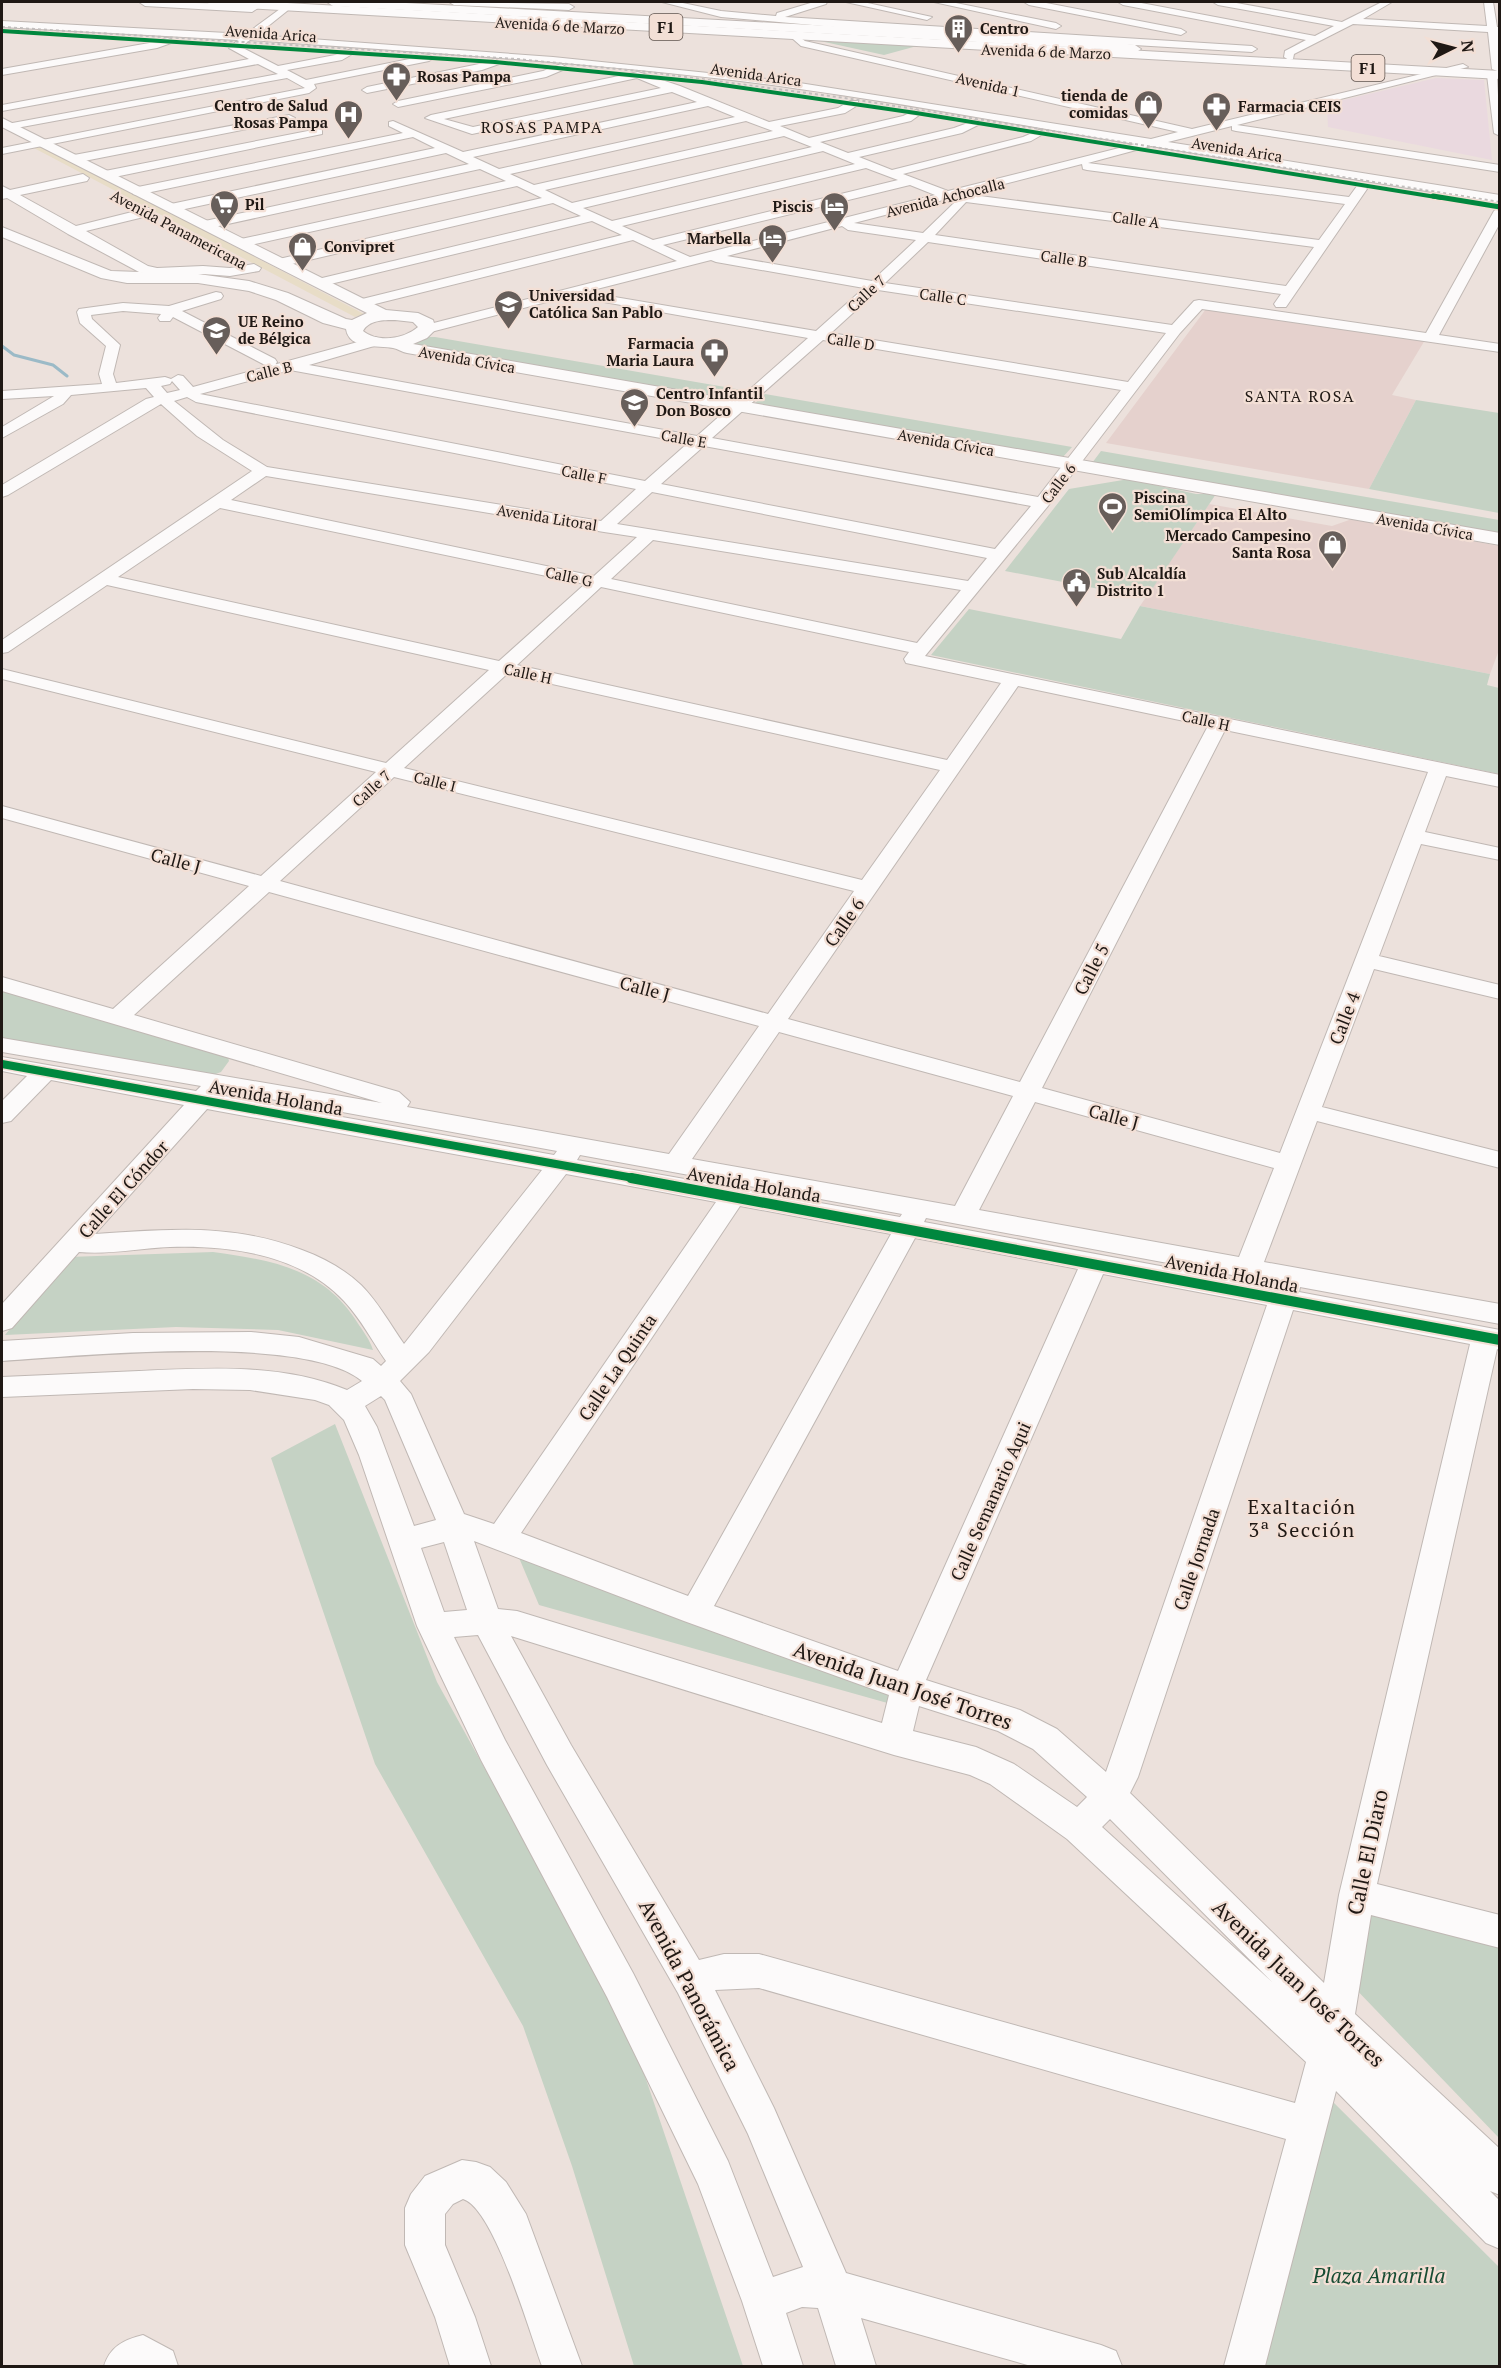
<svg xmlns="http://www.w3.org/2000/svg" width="1501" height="2368" viewBox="0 0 1501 2368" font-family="'PT Serif',serif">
<rect width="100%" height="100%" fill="#ece1dc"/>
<path fill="#e5d1cd" d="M1206,309L1425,340L1392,395L1416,400L1369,489L1106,443Z
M1209,504L1332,526L1352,519L1499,546V650L1490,674L1140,606Z"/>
<path fill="#ead9df" d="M1436,78L1484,80L1492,160L1328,127L1327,104Z"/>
<path fill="#c5d2c4" d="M820,41L917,46L884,55Z
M425,337H435L748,391L738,401L415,344L416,342Z
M765,394L1072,447L1062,458L754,404Z
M1416,400L1499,413V513L1369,489Z
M1101,451L1499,520V534L1092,463Z
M1129,479L1196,494H1216L1146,598L1005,571L1069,489Z
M1140,606L1490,674L1487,685L1499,688V774L931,655L969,609L1121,639Z
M2,991L228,1057L229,1061L221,1072L213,1075L2,1040Z
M213,1252C271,1260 323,1268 357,1322C363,1331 370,1340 373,1350L278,1330L176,1327L5,1335L68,1257Z
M335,1424L437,1682L630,2032L743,2366H634L572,2166L523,2026L375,1764L271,1458Z
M514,1546L894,1686L891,1704L539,1605Z
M1378,1912L1499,1943V2138L1349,1982L1365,1916Z
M1329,2098L1499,2267V2366H1264Z"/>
<path fill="#e8ddc7" d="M41,145L364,314L355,317L32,147Z"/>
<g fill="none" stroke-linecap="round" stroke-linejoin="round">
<path stroke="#9bbac7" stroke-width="3" d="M2,346L14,355L53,365L67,376"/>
<defs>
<path id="minor" d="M449,2L569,4L574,7L569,10L454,5Z
M662,2H678L721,11L776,16L777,13L814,2H827L826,4L785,17L1252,46L1257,49L1252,52L846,28L721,17Z
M846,2H863L932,17L927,20Z
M934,2H951L1056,23L1061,26L1056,29Z
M1024,2H1041L1181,29L1186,32L1181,35L1029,5Z
M1118,2H1136L1315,36L1334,26L1218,5L1213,2H1231L1342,22L1382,2H1392L1363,19L1487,26L1484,2H1493L1497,27H1500L1498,33L1500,72L1492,69L1488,32L1353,24L1294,54L1293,59L1289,60L1284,57L1285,51L1306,40L1123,5Z
M284,6L289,9L287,11L257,35L553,57L787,81L1151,139L1178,132L801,46L793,39L798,36L805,41L1192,129L1463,64L1468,67L1237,125L1500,165V172L1236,131L1232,130V126L1168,142L1500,195V203L1151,146L1088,163L1349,197L1357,186H1365L1367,189L1286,307H1276L1274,304L1281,294L928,242L885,283L1172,325L1194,301L1199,300L1426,333L1494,211L1500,207V223L1439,335L1500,344V352L1202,309L1180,333L1048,506L925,656L1500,775V787L1446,776L1425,832L1500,848V860L1421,844L1379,956L1500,985V999L1374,969L1322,1107L1500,1152V1168L1317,1121L1264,1262L1500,1304V1324L1300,1287L1299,1292L1500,1330V1350L1497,1349L1377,1884L1500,1915V1948L1371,1915L1355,2014L1500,2149V2195L1490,2191L1500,2201V2249L1486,2243L1336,2091L1265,2366H1224L1286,2139L759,1988L715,1990L774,2108L846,2273L1101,2345L1116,2351L1122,2366H1031L861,2318L876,2366H836L818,2308L802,2307L786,2313L803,2366H763L742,2301L698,2184L607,1997L481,1760L417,1626L359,1455L344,1420L329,1405L315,1400L250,1390L193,1389L2,1397V1377C48,1375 94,1373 139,1371C208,1368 282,1363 347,1390L362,1381C305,1333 79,1356 2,1361V1341L133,1333L251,1332L299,1337L373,1359L381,1366L386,1361C372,1341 361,1319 344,1301C301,1255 231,1245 170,1247C140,1248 109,1255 79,1252L12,1328L2,1331V1304L184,1105L51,1080L11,1121L2,1123V1101L27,1076L2,1071V1057L196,1091L201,1086L2,1052V1038L382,1103L2,991V977L113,1009L249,886L2,818V806L261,876L376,772L2,679V669L386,763L489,670L107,585L8,652L2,653V640L252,471L197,436L161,404L8,495L2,497V485L146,399L154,397L146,388L71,395L63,404L2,438V427L54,396L2,399V391L102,384L99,374L106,346L80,323L77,312L79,309L123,303L169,306L216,292L221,293L223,296L221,299L182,311L275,359L277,362L275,365H265L173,317L170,321H160L158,318L161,314L123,311L91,315L92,319L120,345L113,374L116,383L165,377L171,379L178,375L183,376L193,387L376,337L383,341L381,344L309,365L697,436L808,338L570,296L427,333L420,329L422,326L677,261L633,240L359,308L352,304L354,301L622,235L592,221L318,287L311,283L318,279L581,216L553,203L279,267L272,263L279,259L542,198L517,186L241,247L235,243L241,239L506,181L480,169L205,229L199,225L205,221L469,164L446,153L171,212L165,208L171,204L435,148L413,137L137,195L133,194V188L403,133L389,126V122L393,121L463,152L697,102L672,92L472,134L425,118L431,115L638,72L680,86L769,122L838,108L850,101H858V105L845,113L780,126L809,138L903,116L916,110L922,113L911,121L820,142L848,153L954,128L976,120L982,123L962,133L859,157L892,170L1023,137L1039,130L1045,133L1031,141L903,174L948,191L1135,144C1019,125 903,103 786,87C609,63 429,53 250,40L241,47L278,66L335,55L349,50L354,53L342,60L287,70L306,80L429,55L434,58L429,61L314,84L316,88L309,93L2,154V148L305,88L287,78L11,129L7,128V124L278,74L258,64L2,111V105L249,59L229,48L238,40L2,27V21L246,34ZM637,78L661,88L473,127L444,119ZM708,106L735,117L499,169L473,157ZM746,121L773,131L534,185L510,174ZM784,136L812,147L572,203L545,190ZM823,151L855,164L612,221L583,208ZM1082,164L1083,169L1087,170L1345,204L1319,240L965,194ZM866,168L898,180L653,240L622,226ZM910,185L935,195L690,257L663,245ZM947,199L954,200V203L923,233L854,223ZM966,202L1314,247L1286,286L935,235ZM842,226L848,230L916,240L872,281L727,256ZM711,260L716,262L864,288L816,331L585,292ZM878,290L1166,333L1128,382L831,333ZM823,340L1121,390L1038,497L712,438ZM290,370L688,443L645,481L200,394ZM172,381L180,390L167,393L161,386L170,384ZM187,397L196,402L636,489L601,521L267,467L223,440L174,401ZM704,446L1031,506L995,549L661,484ZM266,476L604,532L637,537L594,576L231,500ZM652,492L987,558L968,581L617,524ZM220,508L585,584L499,661L118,577ZM653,540L961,590L917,643L611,579ZM601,587L909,652L904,659L906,663L1001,683L947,760L517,665ZM507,674L940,770L862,880L404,768ZM1018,686L1208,726L1020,1082L788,1019ZM1225,730L1428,772L1280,1153L1042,1088ZM394,777L854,891L768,1014L280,881ZM269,892L759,1026L669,1154L407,1107L410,1102L399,1092L134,1015ZM779,1032L1013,1096L955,1206L692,1159ZM221,1090L557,1151L554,1155L219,1095ZM1035,1102L1274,1168L1239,1257L979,1210ZM207,1109L542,1170L404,1344C390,1324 378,1302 361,1285C344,1269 324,1258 302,1250C232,1223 168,1229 95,1234ZM580,1155L902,1214L900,1217L577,1160ZM566,1174L716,1202L494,1524L464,1514L411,1394L400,1381L429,1352ZM740,1206L891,1234L688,1596L521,1533ZM926,1218L1275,1283L1273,1287L924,1222ZM915,1238L1078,1269L898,1671L714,1606ZM1103,1274L1267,1305L1106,1772L1057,1729L1020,1710L926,1680ZM1293,1310L1470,1344L1339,1895L1324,1983L1130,1793L1138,1777ZM381,1396L385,1400L436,1520L414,1526L377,1427L365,1406ZM474,1541L684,1621L889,1695L882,1723L517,1611L498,1609ZM444,1542L467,1610L444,1612L421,1548ZM478,1635L547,1765L678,1993L748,2134L803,2267L773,2277L728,2161L633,1973L505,1740L454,1637ZM511,1636L894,1755L970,1775L990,1784L1067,1839L1306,2062L1295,2103L759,1954H724L699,1960L571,1745ZM919,1706L998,1731L1033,1749L1087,1797L1077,1807L1014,1764L976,1747L913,1731ZM1110,1819L1272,1982L1102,1827Z
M167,38L171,39V43L157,48L2,75V69L155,42Z
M495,59L500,62L499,64L482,70L367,93L362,90L367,87L479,64Z
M561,64L566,67L565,69L546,77L398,107L393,104L398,101L543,71Z
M1492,72L1497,75L1500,136L1494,133L1487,75Z
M289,115L295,118L293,120L74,163L68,159L74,155Z
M318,129L322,130V134L105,179L99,175L105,171Z
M83,174L89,178L87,181L20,195L76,226L148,208L152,209L154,212L152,215L86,231L148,266L157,268L203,266L230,268L254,264L261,268L259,271L230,276L203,274L157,276L139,272L68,234L7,198L2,199V186L10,190Z
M462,2160L476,2162L490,2167L506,2182L526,2214L582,2366H542C530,2334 494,2208 463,2199L453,2204L445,2214V2245L475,2317L491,2366H450L435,2317L405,2245V2208L411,2194L425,2176Z
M143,2335L173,2351L178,2366H104C110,2347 123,2340 143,2335Z"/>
<path id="major" d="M139,2L252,4L258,8L252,12L145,6Z
M327,2H388L1104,41L1135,45L1141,49L1135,53L1104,49L333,6Z
M2,118L386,310L418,313L433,320L436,329L427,338L413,344L1500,533V545L407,353C402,352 398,349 393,348C378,345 349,350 346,329L323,323L276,300L249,291L198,283H127L101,278L2,237V227L111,271L198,274L249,281L288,293L346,319L352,320L367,313L2,127ZM395,320L413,322L418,327C404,339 378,343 363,331C369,320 383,320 395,320Z"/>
<path id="highway" d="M206,2H269L1500,71V79L212,6Z"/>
</defs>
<use href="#minor" stroke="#c0b8b4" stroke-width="2"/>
<use href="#major" stroke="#c0b8b4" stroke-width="2"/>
<use href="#highway" stroke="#c0b8b4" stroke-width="2"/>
<use href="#minor" fill="#fcfafa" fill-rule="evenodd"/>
<use href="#major" fill="#fcfafa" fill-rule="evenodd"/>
<use href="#highway" fill="#fcfafa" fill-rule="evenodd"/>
<path stroke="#c2bebd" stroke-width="2" stroke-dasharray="3 3" stroke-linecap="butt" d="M2,27L517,59L648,72L845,98L1500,202"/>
<defs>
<path id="cycleway-far3" d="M2,31L495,62L702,82L916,113L1442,198"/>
<path id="cycleway-far2" d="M1433,196L1500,207"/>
<path id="cycleway-far1" d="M2,1064L639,1179"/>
<path id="cycleway" d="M631,1178L1500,1340"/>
</defs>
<use href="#cycleway-far3" stroke="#f3dfd5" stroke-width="5"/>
<use href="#cycleway-far2" stroke="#f3dfd5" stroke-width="8"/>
<use href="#cycleway-far1" stroke="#f3dfd5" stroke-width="11"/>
<use href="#cycleway" stroke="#f3dfd5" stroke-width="14"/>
<use href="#cycleway-far3" stroke="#00873e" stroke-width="4"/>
<use href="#cycleway-far2" stroke="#00873e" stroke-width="5"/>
<use href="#cycleway-far1" stroke="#00873e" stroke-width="8"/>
<use href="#cycleway" stroke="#00873e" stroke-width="10"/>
</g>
<defs>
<symbol id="building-pin" viewBox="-11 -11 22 30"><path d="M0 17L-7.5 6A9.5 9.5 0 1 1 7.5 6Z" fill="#675e5a" stroke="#f3dfd5"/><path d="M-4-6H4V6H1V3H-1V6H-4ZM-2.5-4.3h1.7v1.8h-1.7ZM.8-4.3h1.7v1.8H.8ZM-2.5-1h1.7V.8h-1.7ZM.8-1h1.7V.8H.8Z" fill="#fff"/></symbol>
<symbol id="pharmacy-pin" viewBox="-11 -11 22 30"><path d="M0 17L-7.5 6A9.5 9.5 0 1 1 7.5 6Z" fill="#675e5a" stroke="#f3dfd5"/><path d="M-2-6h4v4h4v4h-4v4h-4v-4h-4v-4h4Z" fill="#fff"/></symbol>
<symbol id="shop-pin" viewBox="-11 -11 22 30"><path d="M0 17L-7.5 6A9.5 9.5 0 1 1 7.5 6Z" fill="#675e5a" stroke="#f3dfd5"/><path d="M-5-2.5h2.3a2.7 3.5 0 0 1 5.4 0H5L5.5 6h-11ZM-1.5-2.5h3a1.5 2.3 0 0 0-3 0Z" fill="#fff"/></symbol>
<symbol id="hospital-pin" viewBox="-11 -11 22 30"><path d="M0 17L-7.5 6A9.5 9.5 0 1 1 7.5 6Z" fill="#675e5a" stroke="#f3dfd5"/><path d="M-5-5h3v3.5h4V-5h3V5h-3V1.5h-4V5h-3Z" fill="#fff"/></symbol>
<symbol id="supermarket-pin" viewBox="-11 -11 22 30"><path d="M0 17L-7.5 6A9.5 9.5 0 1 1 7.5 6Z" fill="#675e5a" stroke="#f3dfd5"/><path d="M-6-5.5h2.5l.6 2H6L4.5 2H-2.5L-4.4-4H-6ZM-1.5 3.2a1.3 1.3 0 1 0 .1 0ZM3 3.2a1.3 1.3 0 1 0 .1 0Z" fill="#fff"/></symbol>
<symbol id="hotel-pin" viewBox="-11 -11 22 30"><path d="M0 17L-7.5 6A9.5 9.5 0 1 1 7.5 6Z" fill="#675e5a" stroke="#f3dfd5"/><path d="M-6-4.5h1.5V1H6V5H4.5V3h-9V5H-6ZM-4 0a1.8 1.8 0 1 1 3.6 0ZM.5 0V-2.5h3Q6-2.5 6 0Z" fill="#fff"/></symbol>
<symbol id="university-pin" viewBox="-11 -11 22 30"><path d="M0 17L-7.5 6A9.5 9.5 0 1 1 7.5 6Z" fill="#675e5a" stroke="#f3dfd5"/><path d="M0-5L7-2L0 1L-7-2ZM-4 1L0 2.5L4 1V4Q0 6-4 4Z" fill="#fff"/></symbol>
<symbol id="school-pin" viewBox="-11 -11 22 30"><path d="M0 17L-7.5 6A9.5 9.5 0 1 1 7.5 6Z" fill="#675e5a" stroke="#f3dfd5"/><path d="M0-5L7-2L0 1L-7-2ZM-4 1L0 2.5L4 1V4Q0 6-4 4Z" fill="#fff"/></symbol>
<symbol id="stadium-pin" viewBox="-11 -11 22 30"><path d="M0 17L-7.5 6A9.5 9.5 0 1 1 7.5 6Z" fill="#675e5a" stroke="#f3dfd5"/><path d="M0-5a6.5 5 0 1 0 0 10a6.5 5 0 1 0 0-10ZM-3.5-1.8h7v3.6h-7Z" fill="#fff"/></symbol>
<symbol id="civic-pin" viewBox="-11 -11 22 30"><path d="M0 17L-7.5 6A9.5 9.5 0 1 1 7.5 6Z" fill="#675e5a" stroke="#f3dfd5"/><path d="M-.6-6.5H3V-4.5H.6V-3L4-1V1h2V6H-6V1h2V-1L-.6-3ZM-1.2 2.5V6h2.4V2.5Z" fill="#fff"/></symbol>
</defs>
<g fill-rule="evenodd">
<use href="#building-pin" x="942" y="12" width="33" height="45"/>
<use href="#pharmacy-pin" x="380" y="60" width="33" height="45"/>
<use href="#shop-pin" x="1132" y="88" width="33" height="45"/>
<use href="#pharmacy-pin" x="1200" y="90" width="33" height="45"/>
<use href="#hospital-pin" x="332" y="98" width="33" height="45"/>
<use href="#supermarket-pin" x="208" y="188" width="33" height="45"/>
<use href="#hotel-pin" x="818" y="190" width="33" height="45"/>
<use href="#hotel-pin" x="756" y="222" width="33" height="45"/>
<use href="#shop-pin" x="286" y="230" width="33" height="45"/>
<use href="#university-pin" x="492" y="288" width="33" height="45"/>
<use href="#school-pin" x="200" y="314" width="33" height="45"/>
<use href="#pharmacy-pin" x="698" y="336" width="33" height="45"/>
<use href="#school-pin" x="618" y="386" width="33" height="45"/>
<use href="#stadium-pin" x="1096" y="490" width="33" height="45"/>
<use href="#shop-pin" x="1316" y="528" width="33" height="45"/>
<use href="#civic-pin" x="1060" y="566" width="33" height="45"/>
</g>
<g text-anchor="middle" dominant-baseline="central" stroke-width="4.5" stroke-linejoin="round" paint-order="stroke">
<g font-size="15" fill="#1f1814" stroke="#f3dfd5">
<text transform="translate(560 25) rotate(3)">Avenida 6 de Marzo</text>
<text transform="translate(271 33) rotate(4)">Avenida Arica</text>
<text transform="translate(1046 51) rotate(2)">Avenida 6 de Marzo</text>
<text transform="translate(756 74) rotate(8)">Avenida Arica</text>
<text transform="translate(988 84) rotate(13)">Avenida 1</text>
<text transform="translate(1237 149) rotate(9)">Avenida Arica</text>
<text transform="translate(945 197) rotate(-14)">Avenida Achocalla</text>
<text transform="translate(1136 219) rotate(8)">Calle A</text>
<text transform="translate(179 229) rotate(28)">Avenida Panamericana</text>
<text transform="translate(1064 258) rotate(8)">Calle B</text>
<text transform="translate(866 293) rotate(-43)">Calle 7</text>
<text transform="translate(943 296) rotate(8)">Calle C</text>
<text transform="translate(851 341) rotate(9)">Calle D</text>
<text transform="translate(467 359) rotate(10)">Avenida Cívica</text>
<text transform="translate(269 371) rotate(-14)">Calle B</text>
<text transform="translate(684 438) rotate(10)">Calle E</text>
<text transform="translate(946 442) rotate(10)">Avenida Cívica</text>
<text transform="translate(584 474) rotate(11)">Calle F</text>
<text transform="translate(1058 483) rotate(-53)">Calle 6</text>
<text transform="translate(547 517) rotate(9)">Avenida Litoral</text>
<text transform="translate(1425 526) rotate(10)">Avenida Cívica</text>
<text transform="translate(569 576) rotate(12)">Calle G</text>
<text transform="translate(528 673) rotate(12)">Calle H</text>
<text transform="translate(1206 720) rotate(12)">Calle H</text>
<text transform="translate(435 781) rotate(14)">Calle I</text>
<text transform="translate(371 788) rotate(-42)">Calle 7</text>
</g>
<g font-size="15" font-weight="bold" fill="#1f1814" stroke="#f3dfd5" text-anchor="start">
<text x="980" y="28">Centro</text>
<text x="417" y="76">Rosas Pampa</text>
<text x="1128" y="95" text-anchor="end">tienda de<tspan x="1128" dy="17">comidas</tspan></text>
<text x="328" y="105" text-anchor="end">Centro de Salud<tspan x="328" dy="17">Rosas Pampa</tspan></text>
<text x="1238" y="106">Farmacia CEIS</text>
<text x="245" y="204">Pil</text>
<text x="813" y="206" text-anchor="end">Piscis</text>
<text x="751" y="238" text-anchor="end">Marbella</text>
<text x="324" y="246">Convipret</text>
<text x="529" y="295">Universidad<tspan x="529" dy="17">Católica San Pablo</tspan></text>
<text x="238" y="321">UE Reino<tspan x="238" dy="17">de Bélgica</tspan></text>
<text x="694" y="343" text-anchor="end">Farmacia<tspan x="694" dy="17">Maria Laura</tspan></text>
<text x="656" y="393">Centro Infantil<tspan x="656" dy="17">Don Bosco</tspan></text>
<text x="1134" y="497">Piscina<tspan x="1134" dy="17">SemiOlímpica El Alto</tspan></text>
<text x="1311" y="535" text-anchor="end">Mercado Campesino<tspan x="1311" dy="17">Santa Rosa</tspan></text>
<text x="1097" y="573">Sub Alcaldía<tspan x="1097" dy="17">Distrito 1</tspan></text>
</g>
<g fill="#f3dfd5" stroke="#5f544e" stroke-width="1.5">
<rect x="649.5" y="14" width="33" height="26" rx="4.5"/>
<rect x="1351.5" y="55" width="33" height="26" rx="4.5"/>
</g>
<g font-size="16" font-weight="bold" fill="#1f1814">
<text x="666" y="27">F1</text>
<text x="1368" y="68">F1</text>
</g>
<g font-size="16" letter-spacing="1.5" fill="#1f1814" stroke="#f3dfd5">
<text x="542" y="127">ROSAS PAMPA</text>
<text x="1300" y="396">SANTA ROSA</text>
</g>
<g font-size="18" fill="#1f1814" stroke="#f3dfd5">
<text transform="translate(176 860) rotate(15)">Calle J</text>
<text transform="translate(844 922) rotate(-55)">Calle 6</text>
<text transform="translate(1091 969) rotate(-63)">Calle 5</text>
<text transform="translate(645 988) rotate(15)">Calle J</text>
<text transform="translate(1344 1018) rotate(-69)">Calle 4</text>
<text transform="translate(276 1097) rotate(10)">Avenida Holanda</text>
<text transform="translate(1114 1116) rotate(15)">Calle J</text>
<text transform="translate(754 1184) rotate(10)">Avenida Holanda</text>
<text transform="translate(123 1189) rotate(-48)">Calle El Cóndor</text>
<text transform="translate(1232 1273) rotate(11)">Avenida Holanda</text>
<text transform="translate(617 1367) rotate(-56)">Calle La Quinta</text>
<text transform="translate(990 1501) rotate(-66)">Calle Semanario Aqui</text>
<text transform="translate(1196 1559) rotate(-71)">Calle Jornada</text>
</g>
<g font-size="20" letter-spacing="1.5" fill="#1f1814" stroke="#f3dfd5">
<text x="1302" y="1506">Exaltación<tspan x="1302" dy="23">3ª Sección</tspan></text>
</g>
<g font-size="21" fill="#1f1814" stroke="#f3dfd5">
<text transform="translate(903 1685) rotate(19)">Avenida Juan José Torres</text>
<text transform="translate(1367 1852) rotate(-78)">Calle El Diaro</text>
<text transform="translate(1299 1983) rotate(44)">Avenida Juan José Torres</text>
<text transform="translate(690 1985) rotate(62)">Avenida Panorámica</text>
</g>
<g font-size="21" font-style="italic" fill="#174c33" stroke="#f3dfd5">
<text x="1379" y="2275">Plaza Amarilla</text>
</g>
</g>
<rect width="1501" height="2368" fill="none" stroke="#1f1814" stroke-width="6"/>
<g transform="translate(1453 48) rotate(84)" stroke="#f3dfd5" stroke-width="4.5" paint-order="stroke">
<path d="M0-4.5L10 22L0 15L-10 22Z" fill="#1f1814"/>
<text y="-9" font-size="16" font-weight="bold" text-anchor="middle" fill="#1f1814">N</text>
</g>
</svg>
